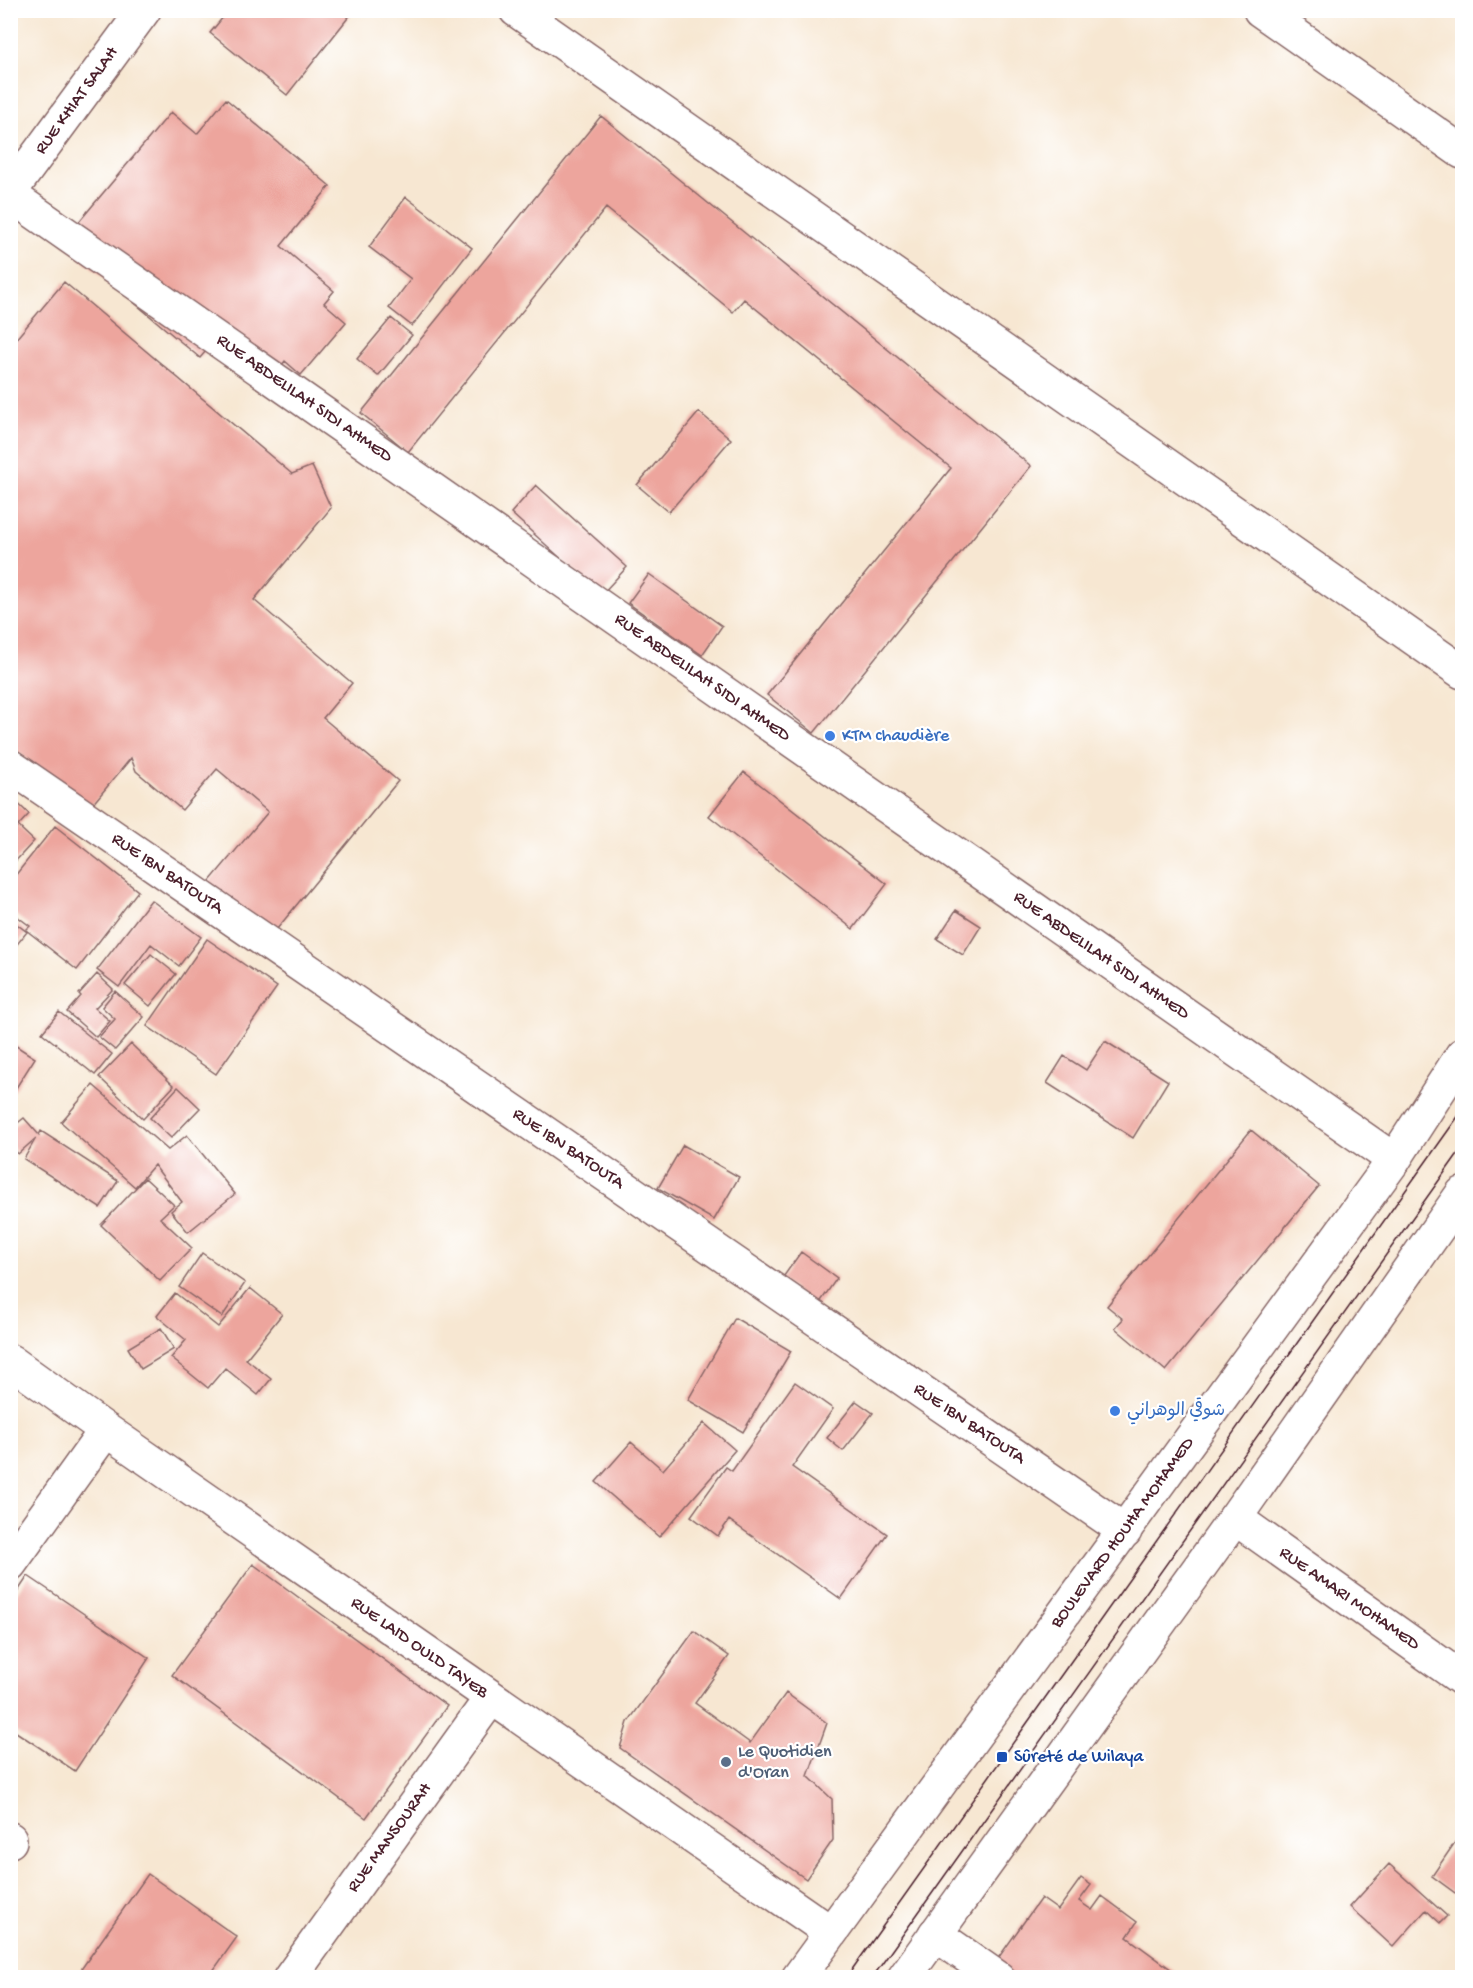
<svg xmlns="http://www.w3.org/2000/svg" width="1473" height="1988" viewBox="0 0 1473 1988" font-family="'Gochi Hand','Playpen Sans Arabic',sans-serif">
<rect width="100%" height="100%" fill="#fff"/>
<filter id="ink" filterUnits="userSpaceOnUse"><feTurbulence type="fractalNoise" baseFrequency=".0167" numOctaves="2"/><feDisplacementMap in="SourceGraphic" scale="12" xChannelSelector="R" yChannelSelector="G"/><feConvolveMatrix kernelMatrix="1 2 1 2 8 2 1 2 1" color-interpolation-filters="sRGB"/></filter>
<filter id="wash" filterUnits="userSpaceOnUse"><feTurbulence type="fractalNoise" baseFrequency=".008" numOctaves="4" result="noise"/><feDisplacementMap in="SourceGraphic" scale="24" xChannelSelector="R" yChannelSelector="G"/><feGaussianBlur stdDeviation="1.35" result="paint"/><feColorMatrix in="noise" values="0 0 0 0 0 0 0 0 0 0 0 0 0 0 0 0 0 1.4 0 .05"/><feComposite in="paint" operator="in"/></filter>
<g filter="url(#wash)">
<rect width="100%" height="100%" fill="#f7e7d2"/>
<g id="blocks">
<path fill="#eda59d" d="M229,10H346L351,14L287,95L210,33Z
M226,99L330,186L281,246L334,291L324,303L346,322L301,375L285,361L274,375L222,332L200,358L62,242L171,112L197,134Z
M601,116L1031,466L814,733L767,695L951,468L744,299L733,312L606,208L408,452L361,413Z
M406,197L472,248L412,326L389,308L411,279L369,247Z
M64,282L292,474L312,466L331,508L254,600L352,683L323,718L398,781L272,935L204,888L268,812L217,769L182,810L136,771L131,758L87,811L10,745V346Z
M391,318L412,335L378,376L357,359Z
M699,412L731,439L669,512L637,485Z
M536,485L627,567L601,595L511,513Z
M649,574L722,626L702,655L628,603Z
M744,772L887,884L853,929L709,816Z
M10,796L29,814L18,826L34,841L10,867Z
M55,826L138,891L77,970L26,930L30,926L10,911V882Z
M151,900L201,937L179,966L151,944L119,987L97,970Z
M956,910L981,926L963,955L937,939Z
M10,919L27,932L10,953Z
M207,939L277,987L216,1074L147,1026Z
M151,954L176,974L150,1006L125,985Z
M97,974L113,989L95,1008L110,1021L96,1037L67,1012L81,996L79,994Z
M115,991L144,1017L115,1050L99,1037L115,1019L102,1007Z
M59,1012L112,1054L95,1075L42,1033Z
M1105,1041L1168,1081L1133,1138L1047,1083L1064,1056L1086,1070Z
M13,1044L35,1058L14,1091L10,1089V1049Z
M131,1044L174,1086L143,1119L99,1077Z
M93,1085L168,1150L187,1135L235,1194L188,1232L171,1211L182,1202L154,1165L135,1187L61,1122Z
M178,1087L200,1108L171,1138L150,1118Z
M24,1118L39,1135L41,1131L118,1181L100,1208L24,1159L36,1138L18,1154L10,1145V1129Z
M1251,1130L1319,1186L1166,1371L1115,1328L1123,1319L1107,1306Z
M683,1145L739,1177L714,1220L658,1188Z
M145,1178L174,1205L160,1218L192,1248L160,1281L101,1225Z
M801,1252L837,1278L817,1307L781,1280Z
M202,1253L245,1283L222,1317L179,1287Z
M250,1288L282,1314L246,1359L271,1379L258,1395L225,1368L208,1388L171,1358L186,1340L157,1316L175,1293L218,1327Z
M735,1318L791,1351L743,1432L688,1400Z
M161,1328L174,1349L141,1369L128,1348Z
M795,1382L833,1409L792,1467L887,1534L841,1599L729,1520L718,1536L691,1516L726,1467L732,1471Z
M856,1401L873,1413L843,1451L827,1438Z
M704,1423L735,1450L659,1537L596,1482L631,1442L663,1470Z
M253,1564L447,1706L366,1818L172,1675Z
M28,1576L149,1658L75,1771L10,1728V1603Z
M694,1631L729,1656L695,1703L750,1743L786,1693L827,1723L808,1776L832,1799L833,1840L806,1879L620,1748L628,1722Z
M1462,1832V1898L1432,1876Z
M1389,1864L1447,1916L1440,1923L1426,1910L1393,1947L1350,1907Z
M148,1874L237,1937L208,1978H75Z
M1081,1878L1091,1885L1079,1901L1092,1910L1102,1896L1137,1922L1127,1937L1176,1973L1172,1978H984L1041,1898L1058,1910Z"/>
</g>
</g>
<g filter="url(#ink)">
<use href="#blocks" fill-opacity="0" stroke="#876565" stroke-width="1.5"/>
<g fill="none" stroke-linecap="round" stroke-linejoin="round">
<defs>
<path id="minor" d="M516,10L1462,672
M1260,10L1462,152
M10,192L144,10
M10,195L1394,1160
M10,766L1125,1531
M10,1361L106,1430L830,1932
M1235,1518L1462,1679
M10,1564L106,1430
M10,1839V1841
M935,1934L998,1978
M290,1978L491,1698"/>
<path id="major" d="M798,1978L1394,1160L1462,1055
M904,1978L1235,1518L1462,1194"/>
</defs>
<use href="#minor" stroke="#876565" stroke-width="36"/>
<use href="#major" stroke="#876565" stroke-width="36"/>
<use href="#minor" stroke="#fff" stroke-width="33"/>
<use href="#major" stroke="#fff" stroke-width="33"/>
<path stroke="#4a1f2b" stroke-width="1.5" d="M846,1978L1462,1111
M872,1978L1462,1148"/>
</g>
</g>
<g fill="#3f7fe0" stroke="#fff" stroke-width="2">
<circle cx="830" cy="736" r="6"/>
<circle cx="1115" cy="1411" r="6"/>
</g>
<rect fill="#1a4fb4" stroke="#fff" stroke-width="2" x="996" y="1751" width="12" height="12" rx="3"/>
<circle fill="#5c6f8a" stroke="#fff" stroke-width="2" cx="726" cy="1762" r="6"/>
<g text-anchor="middle" dominant-baseline="central" stroke-width="4.5" stroke-linejoin="round" paint-order="stroke">
<g font-size="18" fill="#4a1f2b" stroke="#fff">
<text transform="translate(77 101) rotate(-54)">RUE KHIAT SALAH</text>
<text transform="translate(304 399) rotate(35)">RUE ABDELILAH SIDI AHMED</text>
<text transform="translate(702 678) rotate(35)">RUE ABDELILAH SIDI AHMED</text>
<text transform="translate(167 874) rotate(34)">RUE IBN BATOUTA</text>
<text transform="translate(1101 956) rotate(35)">RUE ABDELILAH SIDI AHMED</text>
<text transform="translate(568 1149) rotate(34)">RUE IBN BATOUTA</text>
<text transform="translate(969 1424) rotate(34)">RUE IBN BATOUTA</text>
<text transform="translate(1123 1533) rotate(-54)">BOULEVARD HOUHA MOHAMED</text>
<text transform="translate(1349 1599) rotate(35)">RUE AMARI MOHAMED</text>
<text transform="translate(419 1648) rotate(35)">RUE LAID OULD TAYEB</text>
<text transform="translate(390 1838) rotate(-54)">RUE MANSOURAH</text>
</g>
<g font-size="18" fill="#366cbe" stroke="#fff" text-anchor="start">
<text x="842" y="736">KTM chaudière</text>
<text x="1127" y="1411">شوقي الوهراني</text>
</g>
<g font-size="18" fill="#4e5e75" stroke="#fff" text-anchor="start">
<text x="738" y="1752">Le Quotidien<tspan x="738" dy="21">d'Oran</tspan></text>
</g>
<g font-size="18" fill="#164399" stroke="#fff" text-anchor="start">
<text x="1014" y="1757">Sûreté de Wilaya</text>
</g>
</g>
<rect width="1473" height="1988" fill="none" stroke="#fff" stroke-width="36"/>
</svg>
